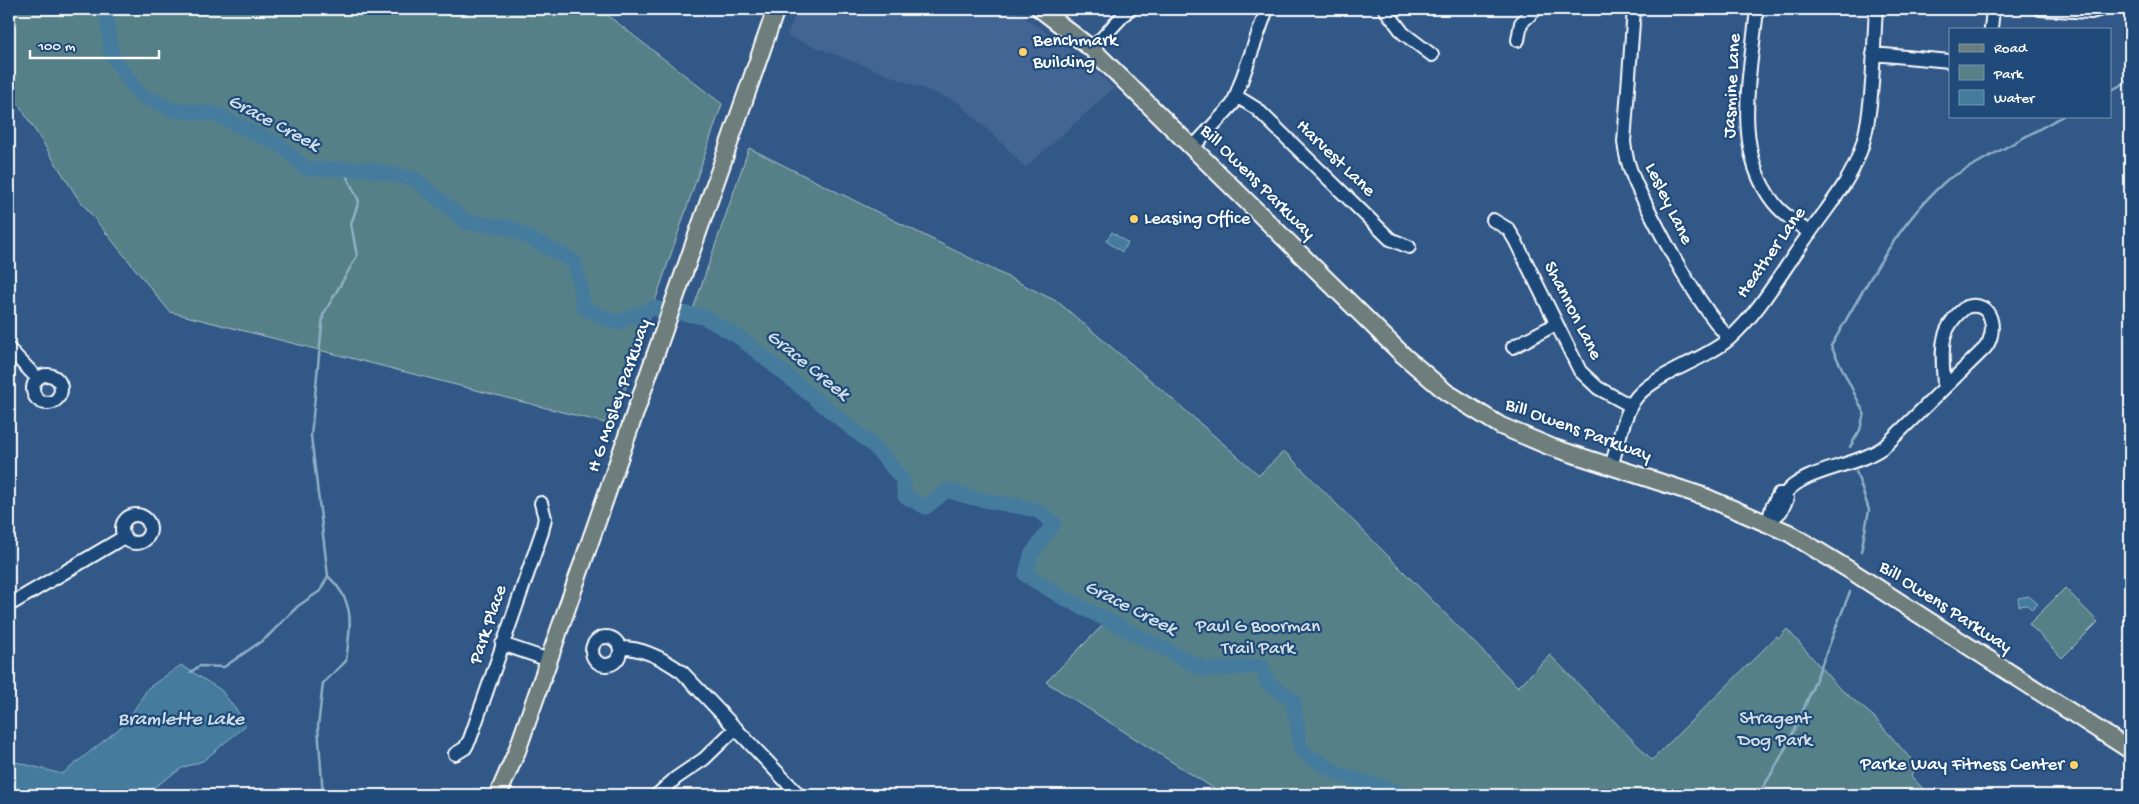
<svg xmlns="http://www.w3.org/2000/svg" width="2139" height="804" viewBox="0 0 2139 804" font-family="'Gochi Hand',sans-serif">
<rect width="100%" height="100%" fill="#325888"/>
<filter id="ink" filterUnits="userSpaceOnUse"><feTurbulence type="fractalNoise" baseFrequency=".02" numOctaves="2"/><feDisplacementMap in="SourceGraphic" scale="10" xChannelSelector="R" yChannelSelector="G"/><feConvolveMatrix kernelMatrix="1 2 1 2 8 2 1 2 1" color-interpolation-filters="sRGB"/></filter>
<g filter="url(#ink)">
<path fill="#436593" d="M797,9H1011L1061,42L1114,88L1025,168L1010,151L958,102L787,36Z"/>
<path fill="#578088" stroke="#abc0c4" d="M9,9H594L602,11L722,104L613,425L170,312L77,197L9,89Z
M749,148L1058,302L1162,390L1259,475L1284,451L1518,687L1550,655L1652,760L1777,636L1779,638L1787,629L1838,687L1873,716L1909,757L1916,762L1911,776L1929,795H1224L1046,682L1108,620L1062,597L1026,575L1031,555L1053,523L1037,510L973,498L947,490L926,507L905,496L903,480L875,447L739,337L704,317L691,315Z
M2065,588L2098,622L2062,658L2029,624Z"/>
<path fill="#447c9e" stroke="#8fb0c5" d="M1112,232L1128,243L1122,252L1106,241Z
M2029,596L2038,604L2032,610L2027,605L2019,606L2018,598Z
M181,665L221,690L244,720L245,726L203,761L182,768L143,795H9V760L62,774L125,724L148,688Z"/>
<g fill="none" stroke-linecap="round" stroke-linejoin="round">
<path stroke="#8fb0c5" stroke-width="2.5" d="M2110,91L2130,80
M1850,447L1860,430L1864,413L1831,346C1865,288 1897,223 1948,179L2063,116
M1856,471L1869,510L1861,552
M191,672L199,666L224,667L266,638L298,606L320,591L328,576
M323,795L318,727L323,683L346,661C350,626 357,603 328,576L311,436L323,315L357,256L351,224L359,201L343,169
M1758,795C1800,733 1822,660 1850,592"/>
<path stroke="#447c9e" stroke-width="15" d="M106,9L112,56L139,94L173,110L215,114L280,145L307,169H366L415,179L466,222L508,227L575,262L584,308L617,323L653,308L704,317L739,337L875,447L903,480L905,496L926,507L947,490L973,498L1037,510L1054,523L1031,555L1026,575L1062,597L1206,670L1262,666L1267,682L1293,700L1301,751L1339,774L1406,795"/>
<defs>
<path id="minor" d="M1385,9L1403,33L1432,55
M1634,9L1624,142C1627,171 1641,195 1654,220C1676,263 1698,302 1729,339
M1757,9C1751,72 1731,149 1774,203C1783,215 1798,224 1810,233
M2040,9L2091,12L2102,9
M1991,29L1993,9
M1518,40L1521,23L1536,9
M1092,49L1129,9
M1873,54L1950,61
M1236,96L1257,109L1390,239L1409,247
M1193,147L1233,104L1267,9
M1493,220L1508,229L1515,240L1580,371L1598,388L1631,406
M1513,347L1556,324
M9,349L37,378
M33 389a14 14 0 1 1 28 0a14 14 0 1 1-28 0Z
M1611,466C1618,446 1622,420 1633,402C1649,375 1705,361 1730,338C1760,311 1781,273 1804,241C1823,213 1849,184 1860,152C1874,114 1873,50 1876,9
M1779,494H1785L1787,499L1781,511L1768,523L1772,507Z
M1785,494C1804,468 1860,467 1886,445L1985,348C1998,332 1993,299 1966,307C1936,330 1943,353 1944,388
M122 529a14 14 0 1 1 28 0a14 14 0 1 1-28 0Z
M9,605L124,537
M592 651a14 14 0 1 1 28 0a14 14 0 1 1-28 0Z
M502,644L549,660
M620,648C642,647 664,659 682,672L799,795
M455,754L465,748L470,739L542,532L545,518L541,503
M657,795L676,778L704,759L736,728"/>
<path id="major" d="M1040,9L1092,49L1403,355L1446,392L1501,426L1551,447L1703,496L1789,533L1856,574L2130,750
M498,795L517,751L776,9"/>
</defs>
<use href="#minor" stroke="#fff" stroke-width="16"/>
<use href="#major" stroke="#fff" stroke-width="20"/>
<use href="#minor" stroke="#1f4a7a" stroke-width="12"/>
<use href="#major" stroke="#6d7e7c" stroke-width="16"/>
</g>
</g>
<g fill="#ffd166" stroke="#1f4a7a" stroke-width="2">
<circle cx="1023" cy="52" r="5"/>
<circle cx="1134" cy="219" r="5"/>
<circle cx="2074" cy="765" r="5"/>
</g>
<g text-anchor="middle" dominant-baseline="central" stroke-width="4.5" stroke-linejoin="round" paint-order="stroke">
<g font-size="19" fill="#fff" stroke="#1f4a7a" text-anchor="start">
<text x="1033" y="41">Benchmark<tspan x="1033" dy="22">Building</tspan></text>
<text x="1144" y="219">Leasing Office</text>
<text x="2064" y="765" text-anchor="end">Parke Way Fitness Center</text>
</g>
<g font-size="19" fill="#fff" stroke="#1f4a7a">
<text transform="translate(1733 86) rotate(-87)">Jasmine Lane</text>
<text transform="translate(1335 159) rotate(44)">Harvest Lane</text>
<text transform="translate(1257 183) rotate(45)">Bill Owens Parkway</text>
<text transform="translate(1668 204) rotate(64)">Lesley Lane</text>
<text transform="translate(1772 253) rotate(-55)">Heather Lane</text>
<text transform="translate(1572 311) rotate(63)">Shannon Lane</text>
<text transform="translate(620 396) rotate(-71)">H G Mosley Parkway</text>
<text transform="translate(1578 431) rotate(20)">Bill Owens Parkway</text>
<text transform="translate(1945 608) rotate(33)">Bill Owens Parkway</text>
<text transform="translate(489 625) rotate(-71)">Park Place</text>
</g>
<g font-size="19" fill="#d5dfe1" stroke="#1f4a7a">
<text x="1258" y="627">Paul G Boorman<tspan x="1258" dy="22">Trail Park</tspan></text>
<text x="1775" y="719">Stragent<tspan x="1775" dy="22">Dog Park</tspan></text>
</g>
<g font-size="20" font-style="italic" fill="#d0dee7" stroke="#1f4a7a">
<text transform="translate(273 124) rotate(28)">Grace Creek</text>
<text transform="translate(807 366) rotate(39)">Grace Creek</text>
<text transform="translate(1130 609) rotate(27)">Grace Creek</text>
<text x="181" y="720">Bramlette Lake</text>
</g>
</g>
<rect width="2139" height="804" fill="none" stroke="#1f4a7a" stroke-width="30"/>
<rect x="15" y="15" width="2109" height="774" fill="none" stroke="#fff" stroke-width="2" filter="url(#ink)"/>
<rect x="1949" y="28" width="162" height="90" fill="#1f4a7a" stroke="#7992af"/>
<rect x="1959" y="44" width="25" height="8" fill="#6d7e7c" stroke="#7992af"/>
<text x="1994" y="52" font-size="15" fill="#ffffff">Road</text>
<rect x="1959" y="65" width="25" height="15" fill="#578088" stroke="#7992af"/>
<text x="1994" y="78" font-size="15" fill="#ffffff">Park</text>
<rect x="1959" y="90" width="25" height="15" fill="#447c9e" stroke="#7992af"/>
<text x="1994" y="102" font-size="15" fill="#ffffff">Water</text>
<path d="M30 50v8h129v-8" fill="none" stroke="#ffffff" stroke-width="2.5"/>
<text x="38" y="50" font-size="15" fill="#ffffff" stroke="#1f4a7a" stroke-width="4" paint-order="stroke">100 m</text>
</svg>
